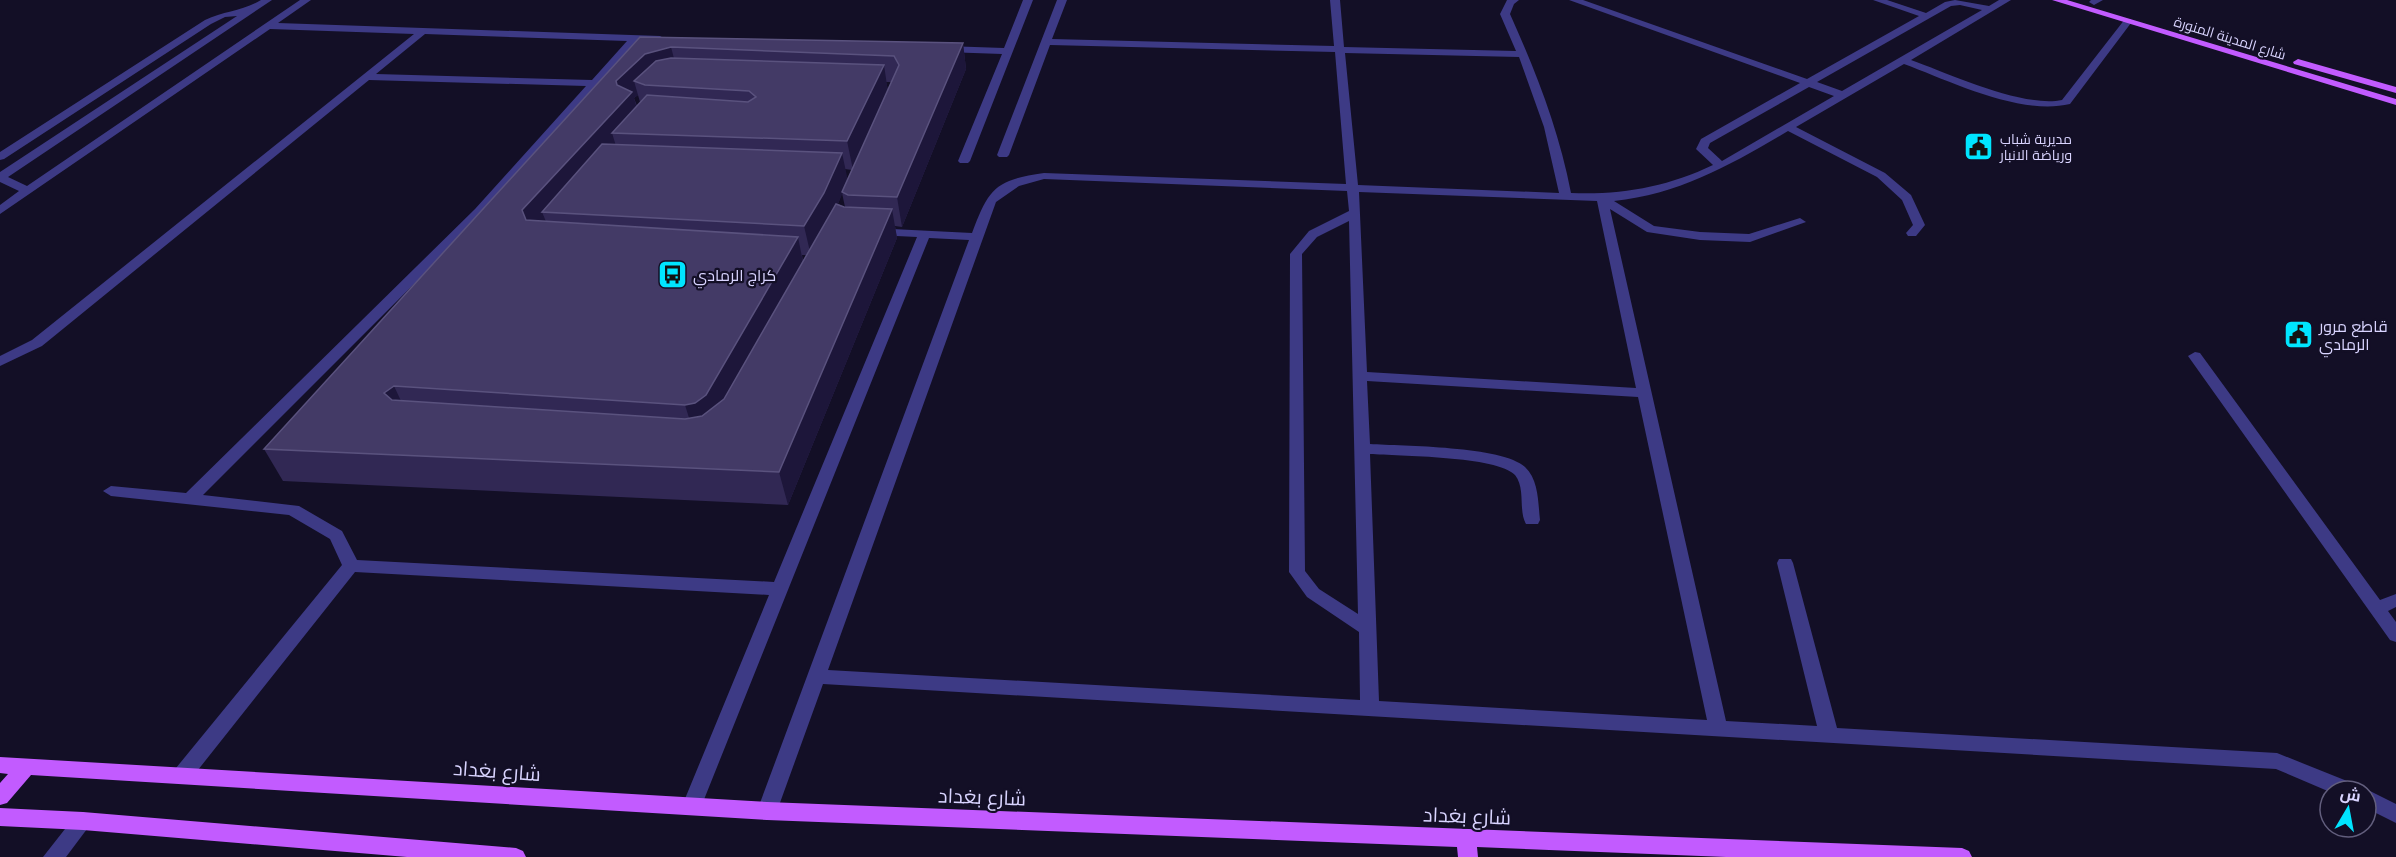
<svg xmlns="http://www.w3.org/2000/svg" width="2396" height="857" viewBox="0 0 2396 857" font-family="Poppins,Cairo,sans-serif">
<rect width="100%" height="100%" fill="#130f26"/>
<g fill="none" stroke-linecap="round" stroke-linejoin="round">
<path fill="#3d3a85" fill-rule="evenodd" d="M261,0H272L8,177L27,186L300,0H311L278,23L660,36L665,39L660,42L637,41L483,215L203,495L299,506L342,531L357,560L774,582L917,237L876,235L872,234V228L972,233C989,188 995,180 1044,173L1346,184L1335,52L1050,45L1009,155L1007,157H999L997,155L1057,0H1067L1052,39L1334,46L1330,0H1340L1344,47L1516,51L1500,14L1507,0H1519L1514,4L1510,14C1536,72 1559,130 1571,193C1622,195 1667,187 1713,165L1696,149L1701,139L1800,83L1569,0H1583L1807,79L1919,16L1873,0H1887L1926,13L1945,2L1955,0L1989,6L1999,0H2011L1911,60C1950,74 2023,108 2062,100L2125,19H2131V23L2070,104C2020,116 1950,81 1904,64L1796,127L1885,173L1911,195L1925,225L1916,236H1908L1906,233L1913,225L1902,200L1877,177L1788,131C1732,164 1680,194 1614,201L1654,226L1700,232L1749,234L1800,218L1806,222L1750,242L1700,240L1647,232L1610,209L1726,721L1817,726L1777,563L1779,559H1791L1793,563L1837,728L2277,753L2357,785L2360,791L2330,792L2276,769L823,684L777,811L774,817L767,820L760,817L757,811L969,240L929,238L699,812L692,815L685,812L682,806L769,595L355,572L190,780L183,782L176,780L173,774L176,768L342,565L330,539L289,515L111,496L103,491L111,486L186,493L475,209L586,86L369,80L42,346L0,366V356L32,340L414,34L270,29L0,214V205L19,191L0,182V172L237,16L225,17L211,24L4,159L0,160V152L205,20C224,11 243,11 261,0ZM1960,5L1982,10L1842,91L1817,82L1951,6ZM425,34L627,41L592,80L376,74ZM1345,53L1519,57L1544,127L1559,193L1358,185ZM1809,87L1834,96L1722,161L1708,148L1710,143ZM1044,179L1347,191L1349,211L1309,231L1290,254L1289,572L1307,597L1359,632L1360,700L828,670L996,202L1019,186ZM1359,192L1597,201L1636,388L1367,372ZM1349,221L1358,614L1319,589L1305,571L1302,254L1317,237ZM1367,381L1638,397L1707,720L1379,701L1370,454C1397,456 1498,456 1515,475C1526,489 1518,510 1526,524H1538L1540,520C1538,503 1539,480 1525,467C1503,446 1402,446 1370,444Z
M1023,0H1033L970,161L968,163H960L958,161L1002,54L945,52L940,49L945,46L1004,48Z
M2091,0H2103L2094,5L2089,2Z
M2195,352L2200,353L2380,600L2396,594V607L2388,611L2396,622V642L2390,640L2188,356Z
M2366,789L2396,804V823L2366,808V791H2362Z
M83,812L90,815L93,821L66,857H43L76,815Z"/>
<path fill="#c25bff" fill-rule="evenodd" d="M2052,0H2067L2396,99V105Z
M2298,59L2396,87V93L2294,64L2293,62Z
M0,757L767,802L1962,848L1969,851L1972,857H1726L1477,847L1478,857H1458L1457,847L767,820L31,775L7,803L0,805V783L8,774L0,773Z
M0,808L83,812L516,848L523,851L526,857H407L83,830L0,826Z"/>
</g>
<path fill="#312854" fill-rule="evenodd" d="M640,37L963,43L966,69L902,227L895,226L897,238L788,505L283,481L264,449ZM886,82H891L888,90ZM638,95L640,102L637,106L634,98ZM845,169L852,170L847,180ZM842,193L845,207L838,204ZM802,255H806L803,261Z"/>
<path fill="#1d163a" d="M963,43L966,69L902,227L897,197Z
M671,47L678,74L634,81L638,95L634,98L640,119L612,133L616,146L542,212L547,224L533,240L522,210L616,81L645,54Z
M884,65L888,92L853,170L847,141Z
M842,153L848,181L830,222L811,256L804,226Z
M892,209L897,238L788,505L779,472Z
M798,237L804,267L715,427L695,437L685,405Z
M394,386L409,418L384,393Z"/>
<path fill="#433a66" stroke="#5a527e" stroke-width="1.5" d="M640,37L963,43L897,197L848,195L842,192L899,65L894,56L671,47L645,54L616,81L617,85L632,92L522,210L526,220L798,237L706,395L695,403L685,405L394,386L384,393L392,400L685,419L702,416L724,399L836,204L844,207L892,209L779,472L264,449Z
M671,58L884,65L847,141L612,133L647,95L748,102L756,97L749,91L645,85L634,81L656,61Z
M602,144L842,153L824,193L804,226L542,212Z"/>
<defs>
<symbol id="civic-square" viewBox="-11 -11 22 22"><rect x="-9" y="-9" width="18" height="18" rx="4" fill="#00e5ff" stroke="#130f26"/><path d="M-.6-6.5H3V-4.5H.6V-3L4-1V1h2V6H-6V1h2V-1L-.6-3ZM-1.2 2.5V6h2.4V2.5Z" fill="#111"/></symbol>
<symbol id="bus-square" viewBox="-11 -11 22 22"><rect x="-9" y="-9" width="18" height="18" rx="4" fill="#00e5ff" stroke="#130f26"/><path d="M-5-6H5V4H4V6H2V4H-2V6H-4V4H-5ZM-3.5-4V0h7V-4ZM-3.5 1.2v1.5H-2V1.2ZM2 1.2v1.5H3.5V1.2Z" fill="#111"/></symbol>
</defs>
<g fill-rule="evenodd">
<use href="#civic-square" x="1962" y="130" width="33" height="33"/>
<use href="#bus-square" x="656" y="258" width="33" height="33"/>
<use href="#civic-square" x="2282" y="318" width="33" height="33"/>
</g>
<g text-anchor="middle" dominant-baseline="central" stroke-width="4.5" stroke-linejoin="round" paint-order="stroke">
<g font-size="14" fill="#d9d4ff" stroke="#130f26">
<text transform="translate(2230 38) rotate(17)">شارع المدينة المنورة</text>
</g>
<g font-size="14" fill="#d9d4ff" stroke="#130f26" text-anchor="start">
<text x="2000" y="139">مديرية شباب<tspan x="2000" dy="16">ورياضة الانبار</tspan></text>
</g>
<g font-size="16" fill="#d9d4ff" stroke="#130f26" text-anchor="start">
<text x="693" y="275">كراج الرمادي</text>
<text x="2319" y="326">قاطع مرور<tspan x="2319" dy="18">الرمادي</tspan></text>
</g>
<g font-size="20" fill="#d9d4ff" stroke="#130f26">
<text transform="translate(497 771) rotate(4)">شارع بغداد</text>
<text transform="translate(982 797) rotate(2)">شارع بغداد</text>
<text transform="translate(1467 816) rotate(2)">شارع بغداد</text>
</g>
</g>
<g transform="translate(2348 809) rotate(10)"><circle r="28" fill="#130f26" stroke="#625e7d" stroke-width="1.5"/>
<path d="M0-4.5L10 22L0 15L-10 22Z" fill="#00e5ff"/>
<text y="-9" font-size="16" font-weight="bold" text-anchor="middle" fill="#d9d4ff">ش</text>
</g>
</svg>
